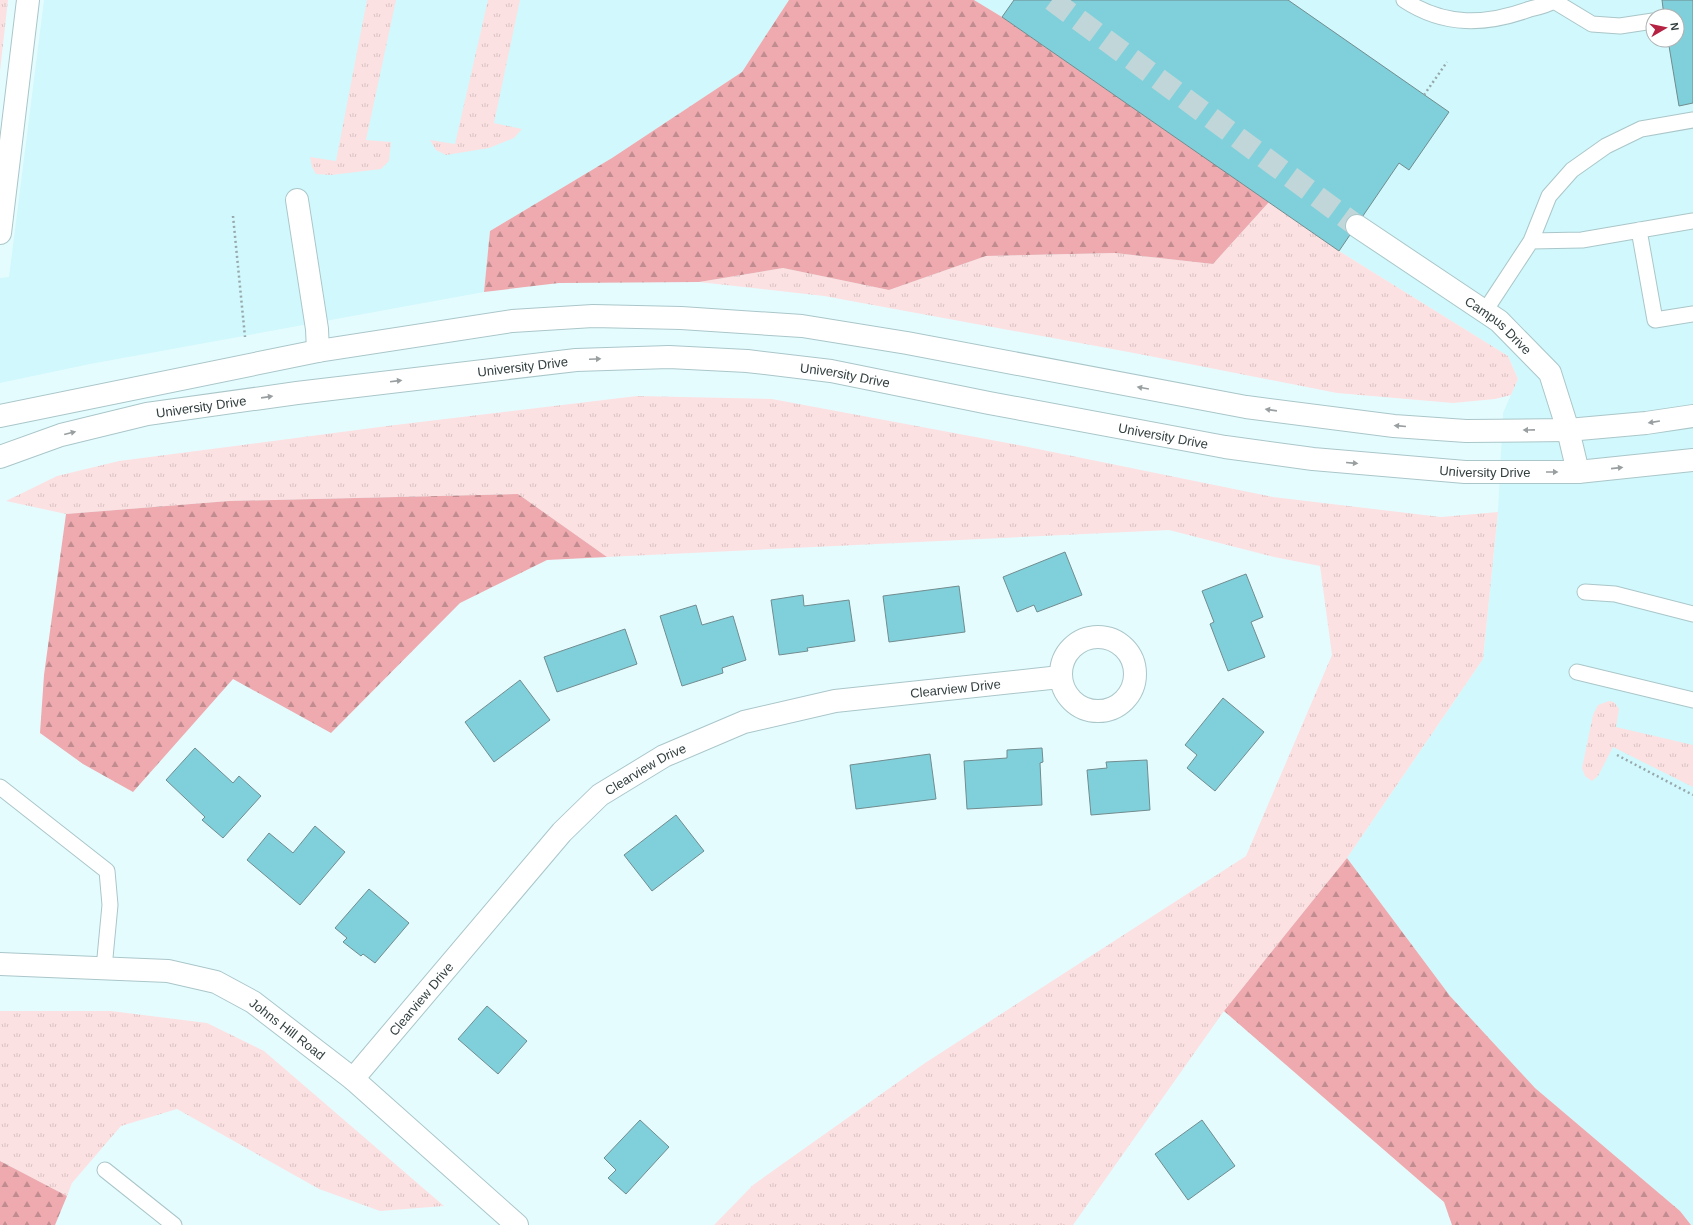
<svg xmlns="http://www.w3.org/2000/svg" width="1693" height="1225" viewBox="0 0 1693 1225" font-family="Helvetica,sans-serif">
<defs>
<pattern id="grass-tufts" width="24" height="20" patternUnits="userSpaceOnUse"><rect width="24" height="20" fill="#fce1e2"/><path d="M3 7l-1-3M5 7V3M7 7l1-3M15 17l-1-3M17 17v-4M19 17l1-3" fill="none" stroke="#d8c2c3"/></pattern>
<pattern id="forest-firs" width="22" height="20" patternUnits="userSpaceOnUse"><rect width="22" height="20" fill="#eeaaae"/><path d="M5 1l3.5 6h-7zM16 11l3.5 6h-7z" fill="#c18c8f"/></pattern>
</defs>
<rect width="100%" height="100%" fill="#e5fcff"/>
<path fill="#d1f8fc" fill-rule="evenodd" d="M44,0H789L742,72L612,158L490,231L484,292L90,364L0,383V278L9,277Z
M974,0H1693V1225H1691L1680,1211L1535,1088L1450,996L1347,858L1483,659L1498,512L1503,413L1518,379L1508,356L1339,251L1002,17ZM1653,16H1677V40H1653Z"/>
<path fill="url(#grass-tufts)" d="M0,0H8L0,71Z
M367,0H396L366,140L391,142L389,161L381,169L331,175L316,174L312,167L310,157L336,161Z
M488,0H520L494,123L522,129L514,138L489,148L446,155L436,150L430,140L455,144Z
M1269,202L1339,251L1508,356L1518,379L1511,395L1495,399L1453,403L1337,393L1134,353L824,296L699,282L783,268L889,290L986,256L1115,253L1213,264Z
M637,396L772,399L1013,444L1273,497L1441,517L1498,512L1483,659L1347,858L1224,1011L1073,1225H714L753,1185L925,1063L1246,856L1332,655L1320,566L1274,557L1169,530L607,557L518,494L229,501L66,514L6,501L57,476L119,461L395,425Z
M1609,701L1614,702L1619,709L1616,727L1693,745V787L1613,747L1598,776L1592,781L1585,776L1582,768L1593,715L1598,705Z
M0,1011H111L207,1023L264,1051L444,1206L380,1211L319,1189L177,1109L121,1126L72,1183L67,1196L0,1161Z"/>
<path fill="url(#forest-firs)" d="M789,0H974L1002,17L1269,202L1213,264L1115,253L986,256L889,290L783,268L699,282L559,283L484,292L490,231L612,158L742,72Z
M518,494L607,557L547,560L460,603L331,733L233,679L133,792L83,764L40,733L44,675L66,514L229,501Z
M1347,858L1450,996L1535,1088L1680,1211L1691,1225H1452L1444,1202L1224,1011Z
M0,1161L67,1196L55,1225H0Z"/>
<path fill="#7fd0da" stroke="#718c8f" d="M1014,0H1288L1449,112L1409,170L1399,163L1339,251L1002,17Z
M1662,0H1693V103L1679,106L1668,40H1677V16H1664Z
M1065,552L1082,595L1037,612L1034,605L1017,612L1003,577Z
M1246,574L1263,617L1251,622L1265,657L1228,671L1210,624L1214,622L1202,591Z
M959,586L965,632L889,642L883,596Z
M803,595L804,606L849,600L855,641L807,648L808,651L779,655L771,600Z
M696,605L702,625L733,616L746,660L722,668L723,673L682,686L660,616Z
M625,629L637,664L557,692L544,657Z
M520,680L550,720L494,762L465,722Z
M1223,698L1264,732L1215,791L1187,768L1197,755L1185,745Z
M195,748L233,783L239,776L261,796L223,838L202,820L205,817L166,780Z
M1042,748L1043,762L1040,763L1042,805L967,809L964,761L1007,758V750Z
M930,754L936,799L856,809L850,765Z
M1147,760L1150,810L1091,815L1087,770L1107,768L1106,762Z
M676,815L704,851L652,891L624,855Z
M315,826L345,852L300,905L247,860L269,833L293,853Z
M369,889L409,923L375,963L363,954L361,956L343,942L347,938L335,928Z
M487,1006L527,1041L498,1074L458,1039Z
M640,1120L669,1147L626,1194L608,1178L616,1170L604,1158Z
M1202,1120L1235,1166L1188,1200L1155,1154Z"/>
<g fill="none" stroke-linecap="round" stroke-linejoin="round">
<path stroke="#c1d6d9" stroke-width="22" stroke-dasharray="22 11" stroke-linecap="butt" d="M1052,0L1357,226"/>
<defs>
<path id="service" d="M1404,0C1445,27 1486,25 1530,9C1539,7 1549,4 1556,0
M1554,1L1592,24L1620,26L1653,21
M1639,230L1655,320L1693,314
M1531,241L1582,240L1693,221
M1485,311L1531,241L1549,196L1572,170L1606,146L1641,129L1693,120
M1585,592L1615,594L1693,614
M1577,672L1693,700
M0,787L107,871L110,905L104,968
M105,1170L174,1225"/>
<g id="minor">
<path d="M297,200L317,329L318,351"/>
<path id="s1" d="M1357,226L1499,321L1550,373L1568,430L1578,472"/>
<path d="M0,233L28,0"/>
<circle cx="1098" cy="674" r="37"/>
<path id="s2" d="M353,1079L562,832L600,795L664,756L744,722L835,701L1060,677"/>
</g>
<g id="tertiary">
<path d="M0,416L318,351L512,321L593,316L681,318L802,326L907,343L1246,407L1394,426L1466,431L1568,430L1646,423L1693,416"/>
<path id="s3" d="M0,457L61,435L147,414L297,393L576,360L669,357L747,361L831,371L989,403L1225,447L1313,459L1465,472H1578L1693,460"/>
<path id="s4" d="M0,964L168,971L216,982L253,1002L353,1079L517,1225"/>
</g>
</defs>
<use href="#service" stroke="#aac6c9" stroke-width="17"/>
<use href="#minor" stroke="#aac6c9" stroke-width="24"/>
<use href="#tertiary" stroke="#aac6c9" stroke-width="24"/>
<path stroke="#96a8ab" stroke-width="2.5" stroke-dasharray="2 3" stroke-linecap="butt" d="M1424,95L1447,62
M233,216L245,337
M1617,755L1693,795"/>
<use href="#service" stroke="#fff" stroke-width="15"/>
<use href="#minor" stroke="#fff" stroke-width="22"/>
<use href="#tertiary" stroke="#fff" stroke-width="22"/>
</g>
<defs><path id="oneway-solid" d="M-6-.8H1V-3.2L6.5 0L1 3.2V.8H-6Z"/></defs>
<g fill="#999fa0">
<use href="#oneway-solid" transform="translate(595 359) rotate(-2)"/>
<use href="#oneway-solid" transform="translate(396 381) rotate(-7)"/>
<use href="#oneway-solid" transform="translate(1143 388) rotate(-170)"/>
<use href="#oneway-solid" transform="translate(267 397) rotate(-8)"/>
<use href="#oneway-solid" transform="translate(1271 410) rotate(-172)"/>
<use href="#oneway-solid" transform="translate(1654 422) rotate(171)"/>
<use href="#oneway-solid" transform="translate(1400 426) rotate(-175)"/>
<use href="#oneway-solid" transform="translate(1529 430) rotate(179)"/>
<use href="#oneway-solid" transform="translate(70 433) rotate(-14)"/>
<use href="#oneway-solid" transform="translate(1352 463) rotate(5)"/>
<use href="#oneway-solid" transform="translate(1617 468) rotate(-6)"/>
<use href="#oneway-solid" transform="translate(1552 472)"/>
</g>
<g text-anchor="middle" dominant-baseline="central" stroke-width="3.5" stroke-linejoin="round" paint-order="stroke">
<g font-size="13" fill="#333f40" stroke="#fff">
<text stroke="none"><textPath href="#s1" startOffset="173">Campus Drive</textPath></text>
<text stroke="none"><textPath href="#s3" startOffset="532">University Drive</textPath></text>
<text stroke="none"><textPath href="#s3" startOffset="856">University Drive</textPath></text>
<text stroke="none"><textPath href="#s3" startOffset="208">University Drive</textPath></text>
<text stroke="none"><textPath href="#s3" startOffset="1180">University Drive</textPath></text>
<text stroke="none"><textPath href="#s3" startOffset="1504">University Drive</textPath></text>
<text stroke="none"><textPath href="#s2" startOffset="753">Clearview Drive</textPath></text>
<text stroke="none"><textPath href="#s2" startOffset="429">Clearview Drive</textPath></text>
<text stroke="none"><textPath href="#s2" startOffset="105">Clearview Drive</textPath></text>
<text stroke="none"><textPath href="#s4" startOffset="303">Johns Hill Road</textPath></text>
</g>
</g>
<g transform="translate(1665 28) rotate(81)"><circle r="19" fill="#ffffff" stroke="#adb2b3"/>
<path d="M0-3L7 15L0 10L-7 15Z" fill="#b52242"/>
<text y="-6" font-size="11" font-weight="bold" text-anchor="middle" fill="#333f40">N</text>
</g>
</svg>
